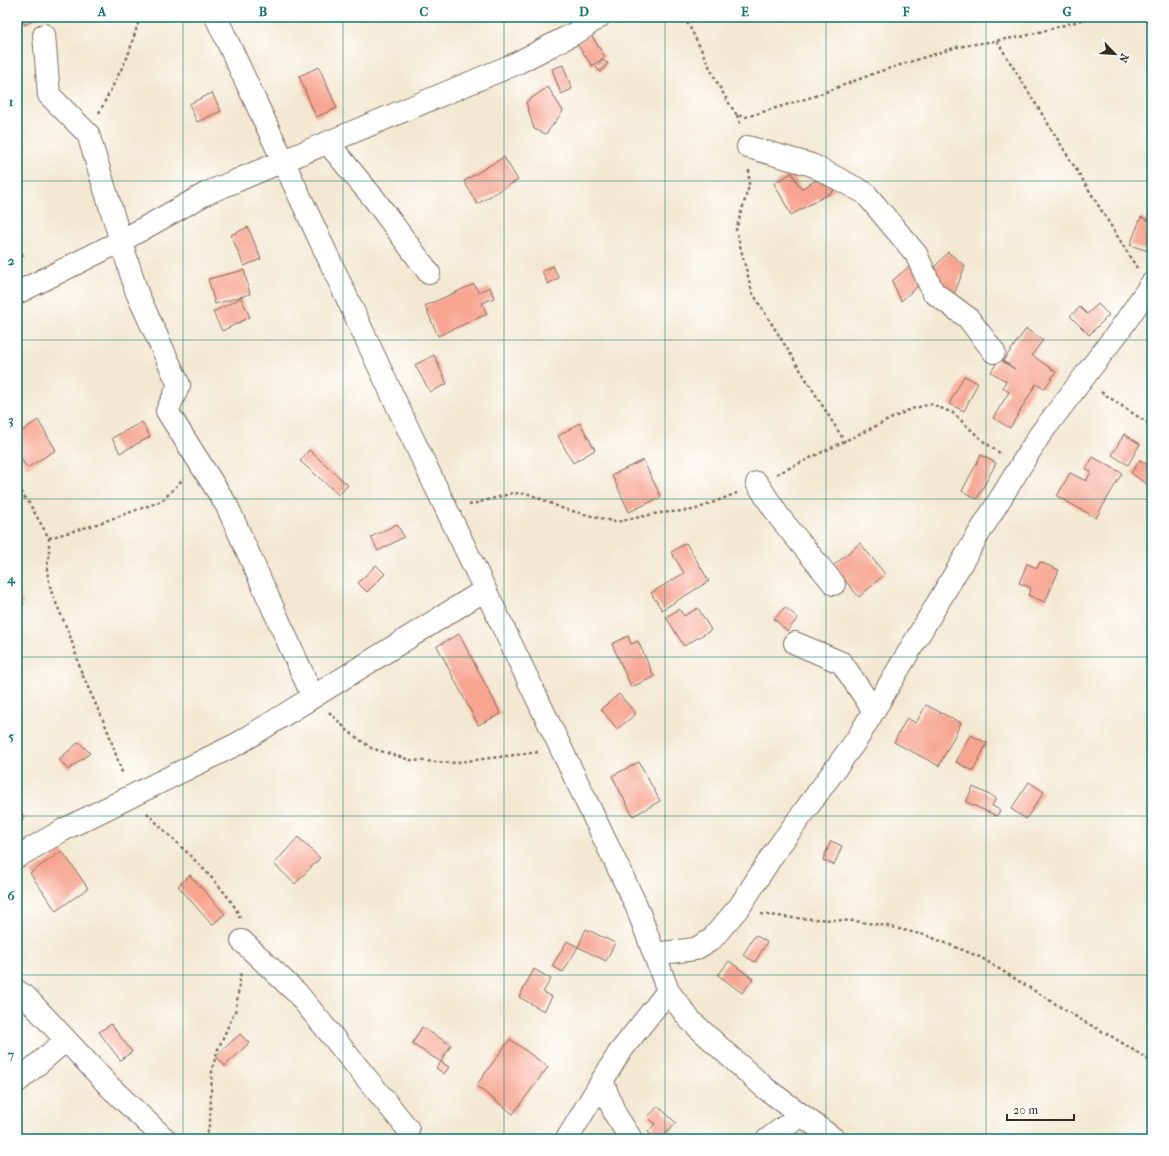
<svg xmlns="http://www.w3.org/2000/svg" width="1169" height="1156" viewBox="0 0 1169 1156" font-family="'IM FELL French Canon',serif">
<rect width="100%" height="100%" fill="#fff"/>
<filter id="ink" filterUnits="userSpaceOnUse"><feTurbulence type="fractalNoise" baseFrequency=".025" numOctaves="2"/><feDisplacementMap in="SourceGraphic" scale="8" xChannelSelector="R" yChannelSelector="G"/><feConvolveMatrix kernelMatrix="1 2 1 2 8 2 1 2 1" color-interpolation-filters="sRGB"/></filter>
<filter id="wash" filterUnits="userSpaceOnUse"><feTurbulence type="fractalNoise" baseFrequency=".012" numOctaves="4" result="noise"/><feDisplacementMap in="SourceGraphic" scale="16" xChannelSelector="R" yChannelSelector="G"/><feGaussianBlur stdDeviation="0.9" result="paint"/><feColorMatrix in="noise" values="0 0 0 0 0 0 0 0 0 0 0 0 0 0 0 0 0 1.4 0 .05"/><feComposite in="paint" operator="in"/></filter>
<g filter="url(#wash)">
<rect width="100%" height="100%" fill="#f3e8d1"/>
<g id="blocks">
<path fill="#f7a490" d="M20,17H38L25,25Z
M591,35L605,57L592,66L577,44Z
M602,60L608,63L601,72L596,68Z
M563,65L572,89L561,94L552,69Z
M319,67L337,108L316,117L299,76Z
M548,87L563,111L546,134L534,129L526,102Z
M212,93L221,111L197,122L189,104Z
M504,157L518,180L477,204L464,181Z
M792,173L801,189L825,175L834,191L791,215L774,183Z
M1141,217L1152,222V241L1148,251L1130,245Z
M248,227L261,259L244,266L231,235Z
M17,243L24,256L17,260Z
M948,252L965,266L952,300L925,278Z
M912,264L926,279L901,301L892,281Z
M553,266L559,278L548,284L542,271Z
M244,270L250,294L215,304L208,279Z
M474,284L478,292L490,287L494,298L482,303L487,314L438,336L425,306Z
M241,298L250,317L222,331L213,312Z
M1098,304L1109,315L1089,335L1070,316L1080,307L1087,314Z
M1026,329L1043,340L1032,355L1056,372L1044,389L1036,384L1010,428L993,418L1009,392L1003,388L1006,381L991,372L999,359L1015,369L1003,361Z
M434,355L447,384L430,392L415,365Z
M964,376L978,383L964,411L949,404Z
M38,420L56,450L27,468L17,452V434Z
M142,422L150,437L120,453L112,438Z
M580,423L595,450L573,463L558,436Z
M1124,434L1140,444L1128,465L1112,455Z
M309,450L348,485L339,495L300,461Z
M981,455L996,463L977,499L962,491Z
M1093,457L1122,473L1096,518L1057,496L1070,473L1086,481L1091,472L1086,469Z
M643,460L661,497L629,512L612,475Z
M1140,460L1152,468V488L1131,473Z
M397,524L404,537L378,551L371,537Z
M1152,536V547L1147,545Z
M686,543L709,581L662,610L651,593L684,573L671,552Z
M860,543L885,574L859,597L833,566Z
M1040,562L1059,570L1045,602L1028,595L1031,588L1019,583L1027,564L1037,568Z
M376,565L385,574L367,592L358,583Z
M17,590L24,604L17,607Z
M785,607L798,618L787,631L774,619Z
M698,608L711,630L684,646L666,617L679,609L684,616Z
M459,634L501,714L478,725L437,646Z
M628,636L631,644L638,641L654,677L631,687L612,644Z
M619,694L636,714L617,729L601,709Z
M926,705L961,723L939,766L894,742L907,718L916,723Z
M970,735L987,743L973,771L956,762Z
M79,742L90,753L68,770L59,759Z
M639,762L660,801L633,816L612,776Z
M1029,782L1044,792L1026,819L1011,809Z
M973,787L996,798L992,806L1000,810L997,816L966,802Z
M17,808L25,819L17,824Z
M298,837L320,858L295,884L274,864Z
M831,841L842,846L834,865L823,860Z
M62,851L88,888L56,911L30,873Z
M190,875L225,914L212,925L178,886Z
M586,929L615,943L606,961L578,947Z
M755,935L767,942L755,962L743,955Z
M567,941L578,947L563,972L552,966Z
M729,961L753,979L742,993L718,975Z
M534,969L551,979L543,992L552,997L544,1011L519,997Z
M111,1024L132,1052L120,1060L99,1032Z
M422,1027L451,1045L441,1062L412,1044Z
M240,1034L249,1043L225,1066L216,1056Z
M510,1039L548,1067L513,1114L476,1086Z
M441,1062L449,1067L444,1074L436,1068Z
M658,1106L676,1123L661,1139H655L648,1132L655,1124L648,1117Z"/>
</g>
</g>
<g filter="url(#ink)">
<use href="#blocks" fill-opacity="0" stroke="#7b6c5d" stroke-width="1"/>
<g fill="none" stroke-linecap="round" stroke-linejoin="round">
<defs>
<path id="minor" d="M216,17L410,433L636,905L668,991L690,1020L727,1054L765,1088L834,1139
M44,35L49,95L88,134L137,293L179,385L167,411L227,506L313,697
M328,143L375,200L429,273
M748,147L812,165L865,193L916,254L933,292L968,318L994,352
M17,293L121,241L207,193L515,64L579,31L599,17
M757,483L780,518L834,584
M795,643L842,663L874,711
M17,857L63,830L239,743L485,590
M242,941L297,993L408,1129
M654,954L695,949L711,940L740,906L774,853L857,739L978,535L1039,436L1119,331L1152,283
M17,991L26,997L110,1087L165,1139
M602,1080L615,1114L631,1139
M17,1082L66,1040
M567,1139L619,1053L668,991
M768,1139L801,1115"/>
</defs>
<use href="#minor" stroke="#7b6c5d" stroke-width="24"/>
<path stroke="#7b6c5d" stroke-width="2.5" stroke-dasharray="3 3" stroke-linecap="butt" d="M684,17C703,49 715,85 737,115L746,117L815,96L878,72L957,47L1025,36L1093,17
M997,41L1137,268
M99,113L128,56L140,17
M737,115L741,126
M749,170V186L736,230L752,292L845,442
M1101,392L1152,426
M777,474L911,409L931,404L953,413L983,441L1001,454
M17,487L29,503L49,538V552L47,571L51,591L70,636L82,674L107,729L123,775
M469,505L513,493L529,494L564,509L616,522L659,513L694,510L737,493
M49,538L91,526L162,501L184,478
M329,712L348,731L371,748L410,760L451,763L538,752
M147,813C168,836 236,894 240,920
M761,914L793,918L855,921L887,926L928,936L980,957L1083,1021L1111,1036L1152,1062
M206,1139L210,1121L212,1069L218,1049L236,1009L241,971"/>
<use href="#minor" stroke="#fff" stroke-width="22"/>
</g>
</g>
<path fill="none" stroke="#0f766e" stroke-width="1" stroke-opacity="0.55" d="M183,17V1139M343,17V1139M504,17V1139M665,17V1139M826,17V1139M986,17V1139M17,181H1152M17,340H1152M17,499H1152M17,657H1152M17,816H1152M17,975H1152"/>
<rect width="1169" height="1156" fill="none" stroke="#fff" stroke-width="44"/>
<g transform="translate(1115 54) rotate(115)" stroke="#ffffff" stroke-width="3" paint-order="stroke">
<path d="M0-3L7 15L0 10L-7 15Z" fill="#3b2a1e"/>
<text y="-6" font-size="11" font-weight="bold" text-anchor="middle" fill="#3b2a1e">N</text>
</g>
<path d="M1007 1114v6h67v-6" fill="none" stroke="#3b2a1e" stroke-width="2"/>
<text x="1013" y="1114" font-size="12" fill="#3b2a1e" stroke="#ffffff" stroke-width="3" paint-order="stroke">20 m</text>
<rect x="22" y="22" width="1125" height="1112" fill="none" stroke="#0f766e" stroke-width="1.5"/>
<g font-size="13" text-anchor="middle" font-weight="bold" fill="#0f766e">
<text x="102" y="16">A</text>
<text x="263" y="16">B</text>
<text x="424" y="16">C</text>
<text x="584" y="16">D</text>
<text x="745" y="16">E</text>
<text x="906" y="16">F</text>
<text x="1067" y="16">G</text>
<text x="11" y="106">1</text>
<text x="11" y="265">2</text>
<text x="11" y="424">3</text>
<text x="11" y="583">4</text>
<text x="11" y="741">5</text>
<text x="11" y="900">6</text>
<text x="11" y="1059">7</text>
</g>
</svg>
